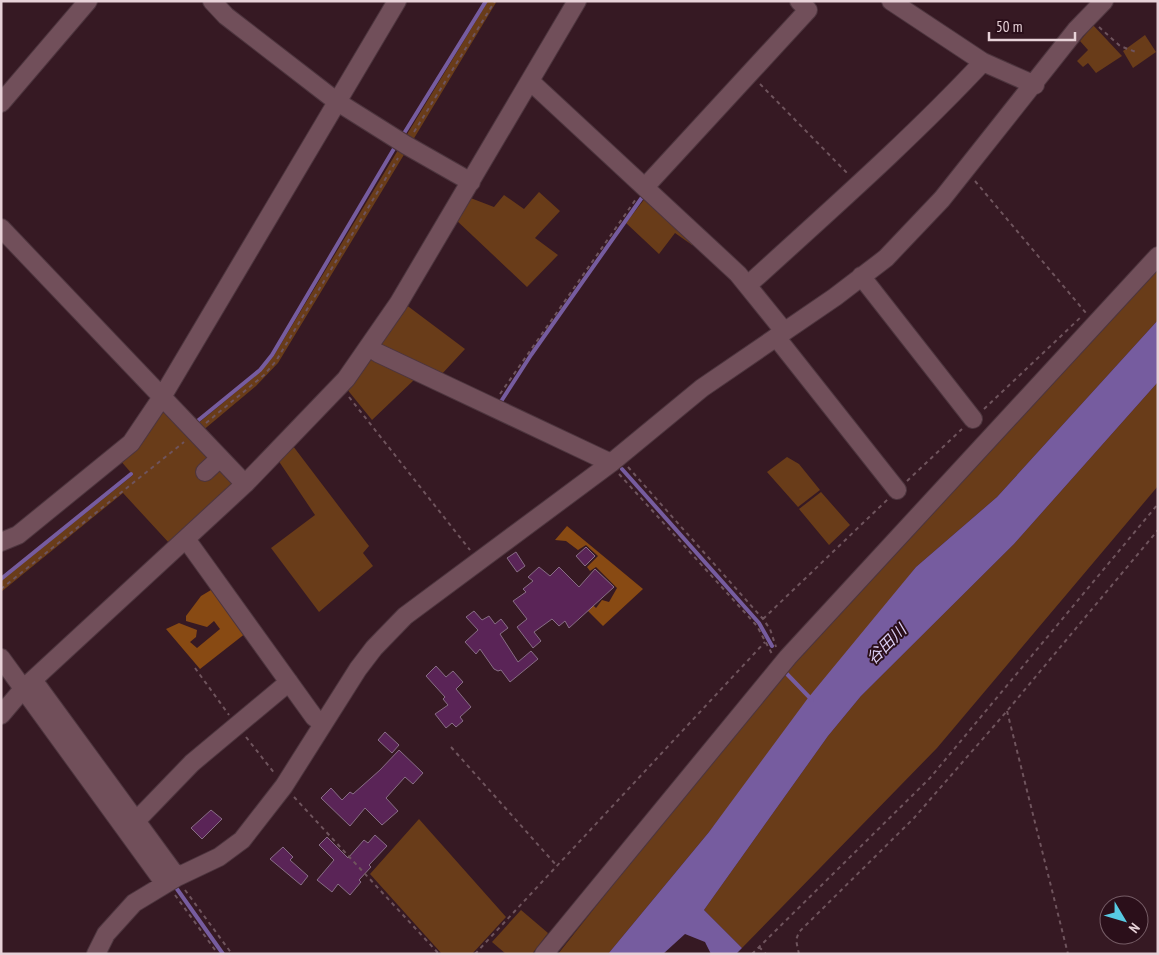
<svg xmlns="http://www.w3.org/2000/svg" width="1159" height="955" viewBox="0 0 1159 955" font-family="'PT Sans Narrow','Noto Sans JP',sans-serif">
<rect width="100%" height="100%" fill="#361923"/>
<path fill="#693c19" d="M488,1H497L413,140L406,136Z
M1093,25L1122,56L1096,73L1088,63L1083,67L1077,61L1088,50L1080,41Z
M1145,35L1156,52L1133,68L1123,51Z
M398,150L405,153L278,363L256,386L201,432L196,425L253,378L273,357Z
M539,192L560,211L535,238L558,255L527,287L455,219L468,197L494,207L504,195L524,209Z
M646,197L695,242L692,245L675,233L659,254L626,223Z
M1158,269V320L997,497L916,567L709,832L608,954H558L684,795L786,673Z
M405,304L465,349L441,375L378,345Z
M373,358L415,379L372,420L346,388L370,359Z
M1158,382V486L937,748L742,948L704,910L828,736L861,696L1014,544Z
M163,410L235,482L170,544L123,493L1,592V581L133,475L119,459L136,449Z
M293,446L369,546L363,553L373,566L319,612L271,548L315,515L278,460Z
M787,457L799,464L820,490L798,507L767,472Z
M821,492L850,525L829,545L799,509Z
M419,819L506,917L472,954H442L370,874Z
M521,910L548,933L532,954H506L492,942Z"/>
<path fill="#884a13" d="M567,526L643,589L603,626L574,597L578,592L596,608L602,600L609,602L617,588L596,567L590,571L587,567L598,556L586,545L578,550L566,541L555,540Z
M216,587L246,633L200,669L166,629L179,623L197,630L196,637L190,642L197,648L220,629L214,621L207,627L186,621V616L201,596Z"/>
<path fill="#765c9f" d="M1158,320V382L1014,544L861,696L828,736L704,910L742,948L736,954H711L705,942L685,934L663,954H608L709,832L808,698L916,567L997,497Z"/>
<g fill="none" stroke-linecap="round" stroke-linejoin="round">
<path stroke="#765c9f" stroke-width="4" d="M403,135L486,1
M500,403L531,355L643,196
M195,423L260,370L272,355L395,147
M622,469L759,623L772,646
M1,579L131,474
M786,673L812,700
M177,889L223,954"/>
</g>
<path fill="#5a2457" stroke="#886e85" d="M586,547L595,556L585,566L576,556Z
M516,552L525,566L517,572L507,558Z
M539,567L550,576L559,567L579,587L595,569L614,587L569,628L565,621L559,626L552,619L534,632L541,641L533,648L517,627L527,619L513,601L526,592L523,589L533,581L528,577Z
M474,611L482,620L489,616L495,624L501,619L508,628L500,634L518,662L531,651L538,659L510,682L501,670L498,671L494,669L480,649L476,654L465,642L478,630L466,617Z
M436,666L446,677L453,671L463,682L456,689L471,707L460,717L463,721L456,727L452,723L446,728L435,714L448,705L443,699L445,697L426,676Z
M385,732L399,745L392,753L378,740Z
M399,750L423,773L413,784L405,777L386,798L398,811L382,825L365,808L350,826L321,798L331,788L342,800L350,792L353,794L380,770Z
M211,810L222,819L202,839L191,828Z
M375,835L387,846L369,865L371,867L359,880L361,882L350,895L338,884L332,892L317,880L334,860L319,845L327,837L348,858L364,840L368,843Z
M283,847L293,857L290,860L308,876L301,885L270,859Z"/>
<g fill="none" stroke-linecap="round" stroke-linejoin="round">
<defs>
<path id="minor" d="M212,1L226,16L336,101L406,145L471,182
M891,1L983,62L1035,85
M530,81L738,274L784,331
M1,103L88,1
M645,187L808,10L799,1
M1,228L245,484
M861,276L973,419
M748,285C828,212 909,141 983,62
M776,337L897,490
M369,347L378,353L611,463
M205,472L220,458
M186,539L314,717L323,724
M1,542L18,535L131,443L162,397L397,1
M1,658L165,884
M33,680L177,877
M1,715L23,689L245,484L346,379L398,304L577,1
M136,821L192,763L289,682
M96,954L106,934L134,903L177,877L219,857L242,840L284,786L358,669L374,648L405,616L611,463L702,388L835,297L886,258L942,199L1076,30L1104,1
M544,954L788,657L1158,256"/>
</defs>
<use href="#minor" stroke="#4d353e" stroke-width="20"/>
<path stroke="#6f545d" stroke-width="2" stroke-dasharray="4 4" stroke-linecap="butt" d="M1099,27L1120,46L1136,52
M760,84L849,175
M414,132L495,1
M975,181L1086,313
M500,394L636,199
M349,397L470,550
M984,409L1082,316
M206,423L264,375L276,361L398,158
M628,467L763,619L770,629L776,647
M619,474L757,626L772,654
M907,481L962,429
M1,589L184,442
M763,619L888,499
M195,668L229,715
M1007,711L1068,954
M246,737L275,774
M451,747L557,866
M294,797L439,954
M185,890L232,954
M175,895L218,954
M759,947L766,954
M475,954L765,642
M752,954L930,778L1158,504
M799,954L796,940L799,932L914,818L1007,711L1158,530"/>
<use href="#minor" stroke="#714f5a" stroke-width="18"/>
</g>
<g text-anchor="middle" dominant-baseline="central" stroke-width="4" stroke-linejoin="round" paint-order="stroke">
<g font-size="16" font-style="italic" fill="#d9ccf2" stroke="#2b0f1a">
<text transform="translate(886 644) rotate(-45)">谷田川</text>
</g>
</g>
<rect width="1159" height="955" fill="none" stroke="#e7d2d8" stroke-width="5"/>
<g transform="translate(1124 920) rotate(128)"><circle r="24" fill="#2b0f1a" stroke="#765d66"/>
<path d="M0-4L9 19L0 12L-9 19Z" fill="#57c9e2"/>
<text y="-8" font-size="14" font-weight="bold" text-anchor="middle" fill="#e7d2d8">N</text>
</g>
<path d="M989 32v8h86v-8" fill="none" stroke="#e7d2d8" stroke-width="2.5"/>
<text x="996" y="32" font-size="15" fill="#e7d2d8" stroke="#2b0f1a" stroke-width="4" paint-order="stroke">50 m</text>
</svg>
